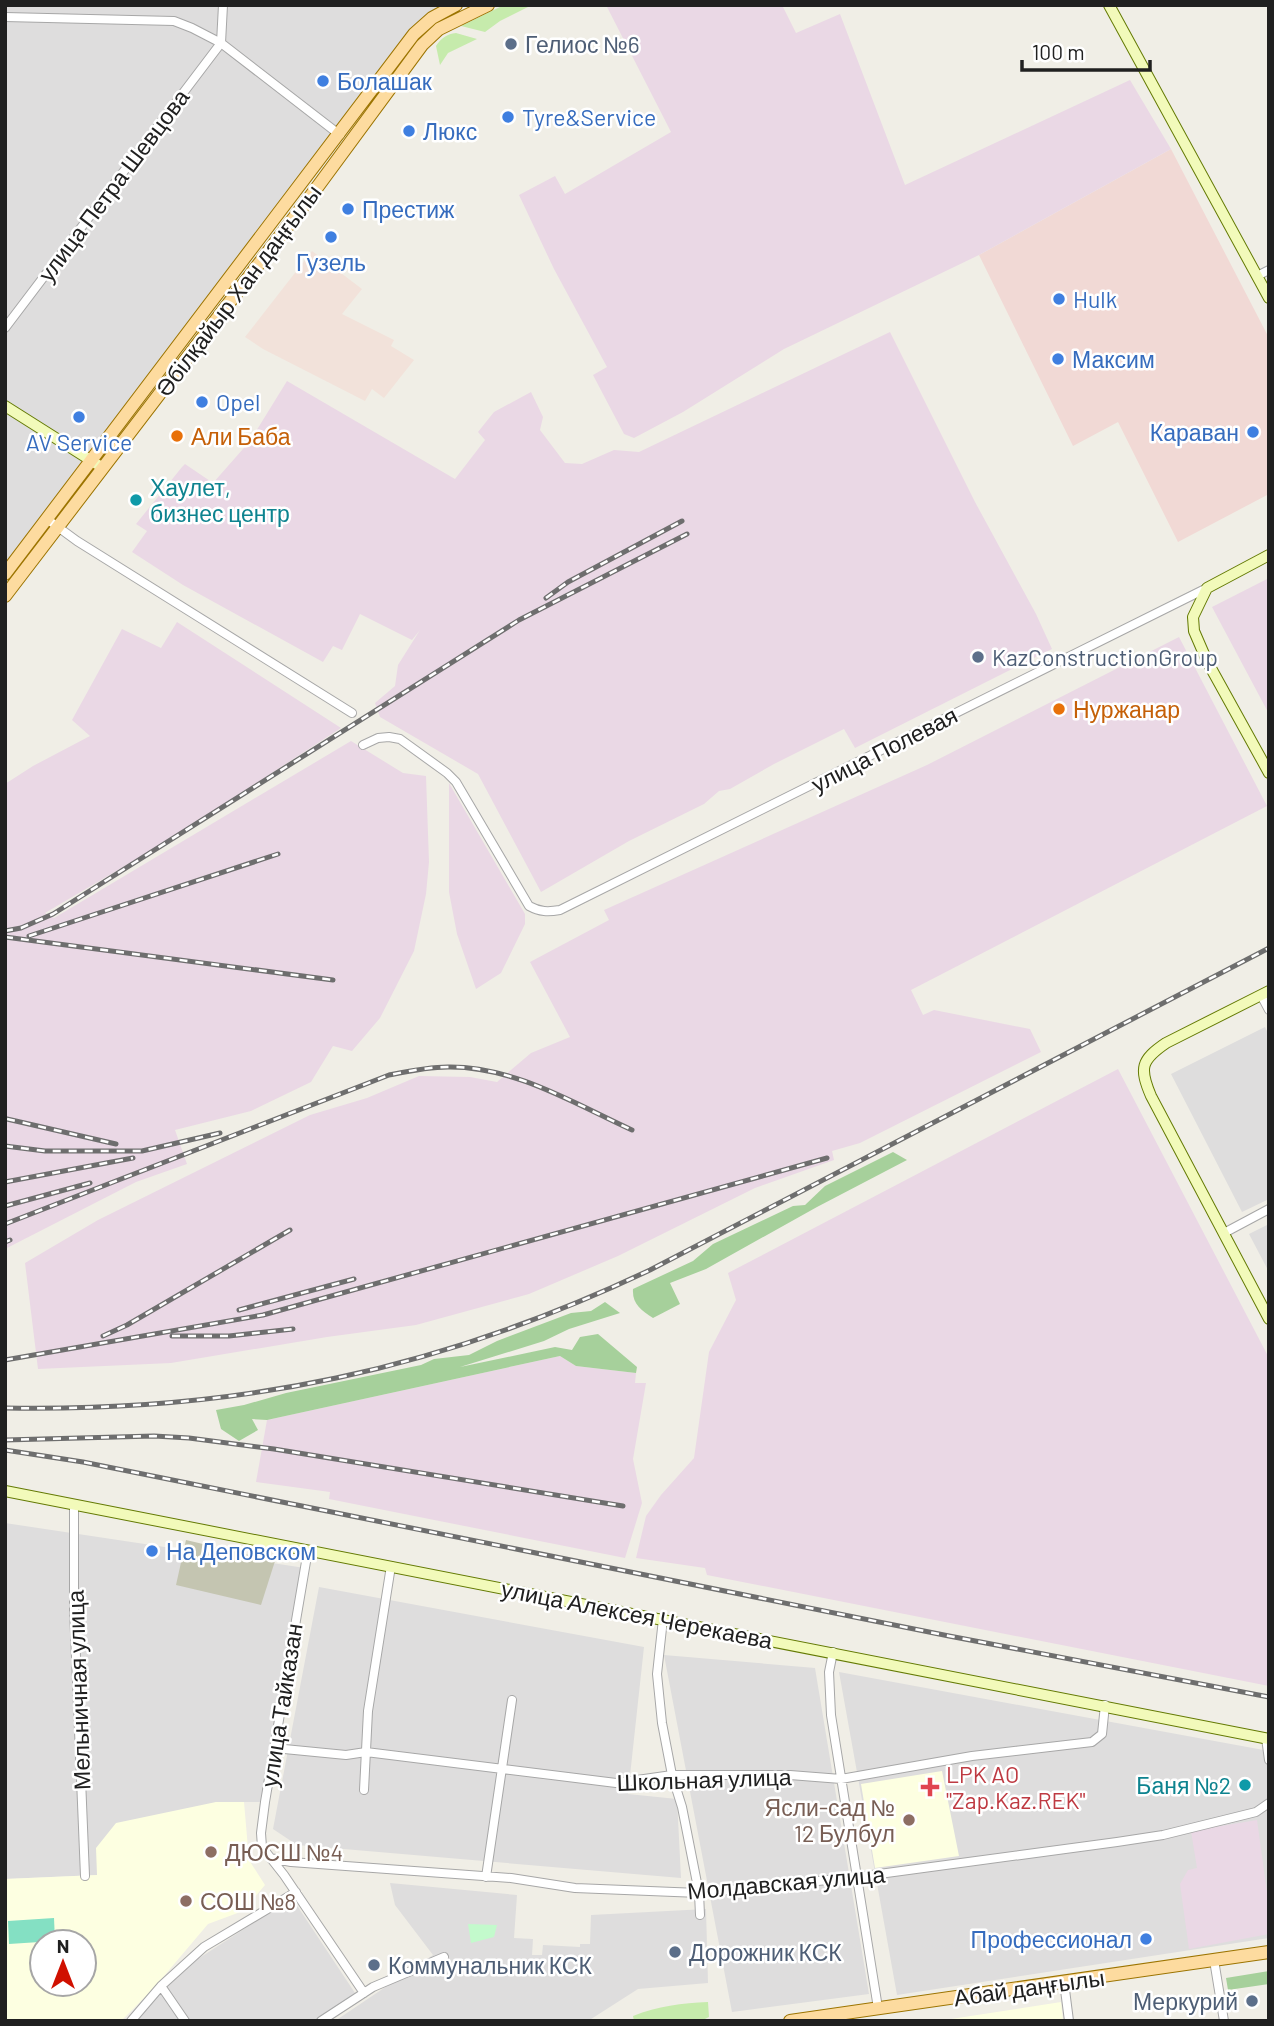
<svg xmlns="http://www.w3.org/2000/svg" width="1274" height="2026" viewBox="0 0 1274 2026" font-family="Barlow,sans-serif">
<rect width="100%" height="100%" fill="#f0eee6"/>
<path fill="#dedddd" d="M5,5H456L432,18L5,574Z
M1265,1027L1269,1035V1199L1242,1212L1171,1074Z
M1269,1224V1272L1249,1234Z
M5,1523L305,1568L265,1802H216L98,1875L5,1879Z
M319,1587L644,1647L628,1794L677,1799L681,1878L297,1845L273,1829Z
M664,1655L815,1668L869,1994L732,2012Z
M839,1672L1269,1751V1938L897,1995Z
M390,1883L517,1895L514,1938L533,1939L532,1955H542L543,1945L580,1947V1944H590L591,1915L706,1909L708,1983L638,1989L588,2021H335L433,1955L395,1905Z
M292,1898L357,1996L320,2021H132L167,1979Z"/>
<path fill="#f1d9d5" d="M1171,149L1269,338V494L1178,542L1118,422L1073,446L979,255Z"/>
<path fill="#ead8e5" d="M606,5H782L796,33L840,14L905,185L1130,80L1171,149L979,255L784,349L683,412L634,438L624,434L593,375L607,367L554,269L519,195L555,176L565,194L671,132Z
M890,332L975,502L1036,614L1052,649L855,748L844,729L774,764L730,789L719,791L704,804L629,841L541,892L478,774L380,717L375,703L395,686L398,665L420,630L412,640L360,614L342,650L333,646L323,662L183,585L132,552L147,531L136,524L182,467L185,464L213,483L250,441L287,381L455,479L485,440L478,432L494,412L531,392L543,417L540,430L565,463L582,464L614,450L639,452Z
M1269,578V714L1212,607Z
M177,622L341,728L169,840L45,913L54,918L351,741L403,773L426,776L429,862L426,894L414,951L380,1018L352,1051L333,1046L311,1082L251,1111L175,1130L187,1164L136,1182L5,1249V784L33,766L90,736L72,720L122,629L161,648Z
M1179,637L1267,806L911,990L923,1015L934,1010L1030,1029L1041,1052L860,1143L832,1151L834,1160L755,1188L618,1256L529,1294L416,1325L327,1337L171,1363L38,1369L25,1263L98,1220L310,1115L367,1098L419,1076L470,1077L497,1082L531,1053L570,1037L530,962L609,920L604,910L927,765Z
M449,783L525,914V924L501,973L476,989L457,934L449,892Z
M1118,1069L1269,1358V1686L707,1575L705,1568L636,1558L646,1516L661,1495L694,1458L709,1352L736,1300L728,1273Z
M560,1356L576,1366L636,1373L635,1383H646L633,1459L642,1503L625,1558L329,1499L330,1492L256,1482L267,1420Z
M1257,1820L1269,1907V1934L1189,1949L1180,1884L1188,1870L1197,1868L1191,1831Z"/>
<path fill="#fdffe1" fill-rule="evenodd" d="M942,1771L959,1856L875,1868L861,1784Z
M216,1802H244L249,1860L265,1885L243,1911L208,1924L153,1989L121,2021H5V1879L97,1875L96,1848L116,1823ZM42,1942H84V1984H42Z
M1061,2002L1063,2021H938Z"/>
<path fill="#f2e2da" d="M312,251L362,289L342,314L394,340L391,346L414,360L384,398L372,389L365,401L263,349L245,337Z"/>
<path fill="#c4c5b1" d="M186,1540L275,1561L261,1605L176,1585Z"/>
<path fill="#c6ebac" d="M504,5H532L500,21L485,32L461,26Z
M456,33L477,39L448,53L440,65L436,46C441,38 447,34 456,33Z
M708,2002L709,2017L701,2021H634L633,2016C658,2006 682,2003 708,2002Z"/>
<path fill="#a6d09b" d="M893,1152L907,1160L817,1207L706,1269L670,1283L680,1304L653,1318C641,1310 632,1304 633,1289L693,1261L713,1244L793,1206L805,1205L825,1186Z
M605,1302L620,1313L569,1329L544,1341L460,1367L555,1347L572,1350L580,1337L598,1334L637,1367L636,1373L576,1366L560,1356L267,1420L252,1419L258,1430L239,1441L221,1429L216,1410L244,1405L286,1393L421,1365L434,1359L469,1355L497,1341L571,1313L591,1311Z
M1269,1971V1984L1228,1990L1226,1978Z"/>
<path fill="#c3facc" d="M468,1924L497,1925L494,1937L471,1943Z"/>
<path fill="#84e0c3" d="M54,1918L55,1941L9,1944L8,1921Z"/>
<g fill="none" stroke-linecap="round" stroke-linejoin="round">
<defs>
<path id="street" d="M5,17L174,21L192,28L221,43L340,135
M1257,276L1269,270
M5,328L221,43L223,5
M47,519L77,541L352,713
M363,745L378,738L389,737L400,739L447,773L456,782L529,906C540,912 548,912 560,910L1207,588
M1261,995L1269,1010
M1224,1233L1269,1209
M74,1504V1609L85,1876
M308,1550L265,1802L261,1833L262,1847L284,1875L364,1993
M663,1619L657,1674L662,1723L672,1775L682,1807L699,1893L700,1915
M833,1652L829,1672L831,1715L878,2008
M1266,1738L1269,1760
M274,1748L346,1755L366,1752L616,1783L672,1775H790L841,1779L972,1756L1092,1742L1102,1734L1105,1705
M364,1790L368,1711L391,1566
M270,1858L291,1862L511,1878L575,1888L699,1893L857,1877L1117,1842L1163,1835L1256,1812L1269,1803
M486,1877L512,1700
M1214,1960L1224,2021
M1064,1982L1069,2021
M161,1986L185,2021
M131,2021L161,1986L204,1947L296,1892
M321,2021L373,1987L444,1957"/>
<path id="secondary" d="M1109,5L1269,298
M5,406L103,468
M1269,555L1207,588L1193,617L1194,631L1207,661L1269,773
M1269,991L1166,1043C1141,1060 1139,1068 1151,1096L1269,1319
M5,1491L1269,1739"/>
<path id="primary" d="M5,574L414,34L432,18L456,5
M5,596L310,197L422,45L439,29L488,5
M790,2021L1269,1952"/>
</defs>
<use href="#street" stroke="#a7a7a7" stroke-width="10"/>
<use href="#secondary" stroke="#647a04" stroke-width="12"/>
<use href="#primary" stroke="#9c7400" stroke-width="14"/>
<use href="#street" stroke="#fff" stroke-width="8"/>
<use href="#secondary" stroke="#f2faba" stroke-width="10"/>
<use href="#primary" stroke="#fddb9f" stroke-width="12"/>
<defs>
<path id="rail" d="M546,598L568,582L682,521
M5,931L21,928L53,914L519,620L687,534
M29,936L278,854
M5,937L333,980
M7,1119L116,1144
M5,1146L45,1151H142L220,1133
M5,1182L133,1158
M5,1206L90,1183
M5,1224L389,1075C409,1071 428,1067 448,1067C514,1066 575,1104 632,1130
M5,1242L10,1240
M239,1310L354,1279
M103,1336L127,1325L290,1230
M172,1336H229L293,1329
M5,1360L263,1315L827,1158
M5,1408C239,1412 439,1370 650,1270L1269,948
M5,1440L154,1436L189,1438L274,1449L623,1506
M5,1450L83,1462L949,1636L1269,1697"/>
</defs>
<use href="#rail" stroke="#6e6e6e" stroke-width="5"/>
<use href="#rail" stroke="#fff" stroke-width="2.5" stroke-dasharray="8" stroke-linecap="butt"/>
</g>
<g fill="#5c6f8a" stroke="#fff" stroke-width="2.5">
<circle cx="511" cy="44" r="7"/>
<circle cx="978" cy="657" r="7"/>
<circle cx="675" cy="1952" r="7"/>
<circle cx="374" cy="1965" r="7"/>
<circle cx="1252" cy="2001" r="7"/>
</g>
<g fill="#3f7fe0" stroke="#fff" stroke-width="2.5">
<circle cx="323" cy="81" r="7"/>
<circle cx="508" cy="117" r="7"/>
<circle cx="409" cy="131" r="7"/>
<circle cx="348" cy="209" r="7"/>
<circle cx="331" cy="237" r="7"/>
<circle cx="1059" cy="299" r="7"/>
<circle cx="1058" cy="359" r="7"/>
<circle cx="202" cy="402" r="7"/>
<circle cx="79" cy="417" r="7"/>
<circle cx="1253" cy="432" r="7"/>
<circle cx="152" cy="1551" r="7"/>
<circle cx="1146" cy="1939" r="7"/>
</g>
<g fill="#e8710a" stroke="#fff" stroke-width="2.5">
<circle cx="177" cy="436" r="7"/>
<circle cx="1059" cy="709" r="7"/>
</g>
<g fill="#0f9aa8" stroke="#fff" stroke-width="2.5">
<circle cx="136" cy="500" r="7"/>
<circle cx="1245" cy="1785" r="7"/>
</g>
<path fill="#e0444e" stroke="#fff" stroke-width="2.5" d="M926.5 1776.5h7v7h7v7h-7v7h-7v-7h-7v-7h7z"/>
<g fill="#8d6e63" stroke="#fff" stroke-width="2.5">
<circle cx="909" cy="1820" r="7"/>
<circle cx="211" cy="1852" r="7"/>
<circle cx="186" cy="1901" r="7"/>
</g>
<g text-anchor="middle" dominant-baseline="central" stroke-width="5" stroke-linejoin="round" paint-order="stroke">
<g font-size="23" fill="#4e5e75" stroke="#fff" text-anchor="start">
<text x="525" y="44">Гелиос №6</text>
<text x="992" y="657">KazConstructionGroup</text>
<text x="689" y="1952">Дорожник КСК</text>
<text x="388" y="1965">Коммунальник КСК</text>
<text x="1238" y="2001" text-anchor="end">Меркурий</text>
</g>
<g font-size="23" fill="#366cbe" stroke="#fff" text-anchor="start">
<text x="337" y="81">Болашак</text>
<text x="522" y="117">Tyre&amp;Service</text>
<text x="423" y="131">Люкс</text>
<text x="362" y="209">Престиж</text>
<text x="331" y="262" text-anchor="middle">Гузель</text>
<text x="1073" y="299">Hulk</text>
<text x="1072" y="359">Максим</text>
<text x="216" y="402">Opel</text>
<text x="1239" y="432" text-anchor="end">Караван</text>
<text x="79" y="442" text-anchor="middle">AV Service</text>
<text x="166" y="1551">На Деповском</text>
<text x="1132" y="1939" text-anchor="end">Профессионал</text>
</g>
<g font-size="23" fill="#202020" stroke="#fff">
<text transform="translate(113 185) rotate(-53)">улица Петра Шевцова</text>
<text transform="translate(238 290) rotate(-53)">Әбілқайыр Хан даңғылы</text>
<text transform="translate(884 749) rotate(-27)">улица Полевая</text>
<text transform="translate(637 1614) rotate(11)">улица Алексея Черекаева</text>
<text transform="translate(78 1690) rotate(-92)">Мельничная улица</text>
<text transform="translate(281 1705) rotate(-81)">улица Тайказан</text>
<text transform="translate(704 1779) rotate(-2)">Школьная улица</text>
<text transform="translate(786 1882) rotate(-5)">Молдавская улица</text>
<text transform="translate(1029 1987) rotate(-8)">Абай даңғылы</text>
</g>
<g font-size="23" fill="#c56008" stroke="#fff" text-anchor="start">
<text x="191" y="436">Али Баба</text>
<text x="1073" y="709">Нуржанар</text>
</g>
<g font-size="23" fill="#0d838f" stroke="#fff" text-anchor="start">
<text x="150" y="487">Хаулет,<tspan x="150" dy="26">бизнес центр</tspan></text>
<text x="1231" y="1785" text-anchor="end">Баня №2</text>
</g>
<g font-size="23" fill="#be3a42" stroke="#fff" text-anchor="start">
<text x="946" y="1774">LPK AO<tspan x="946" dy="26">"Zap.Kaz.REK"</tspan></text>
</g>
<g font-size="23" fill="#785e54" stroke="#fff" text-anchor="start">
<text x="895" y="1807" text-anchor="end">Ясли-сад №<tspan x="895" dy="26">12 Булбул</tspan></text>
<text x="225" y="1852">ДЮСШ №4</text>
<text x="200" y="1901">СОШ №8</text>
</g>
</g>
<rect width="1274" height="2026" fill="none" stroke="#202020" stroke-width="14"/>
<g transform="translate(63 1963)"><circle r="33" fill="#ffffff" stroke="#a6a6a6" stroke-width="2"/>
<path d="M0-5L12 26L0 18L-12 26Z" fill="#d01000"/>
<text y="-10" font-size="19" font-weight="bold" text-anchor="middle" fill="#202020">N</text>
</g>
<path d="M1022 60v10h128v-10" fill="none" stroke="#202020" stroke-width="3.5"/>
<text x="1032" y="60" font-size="21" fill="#202020" stroke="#ffffff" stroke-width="5" paint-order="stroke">100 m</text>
</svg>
